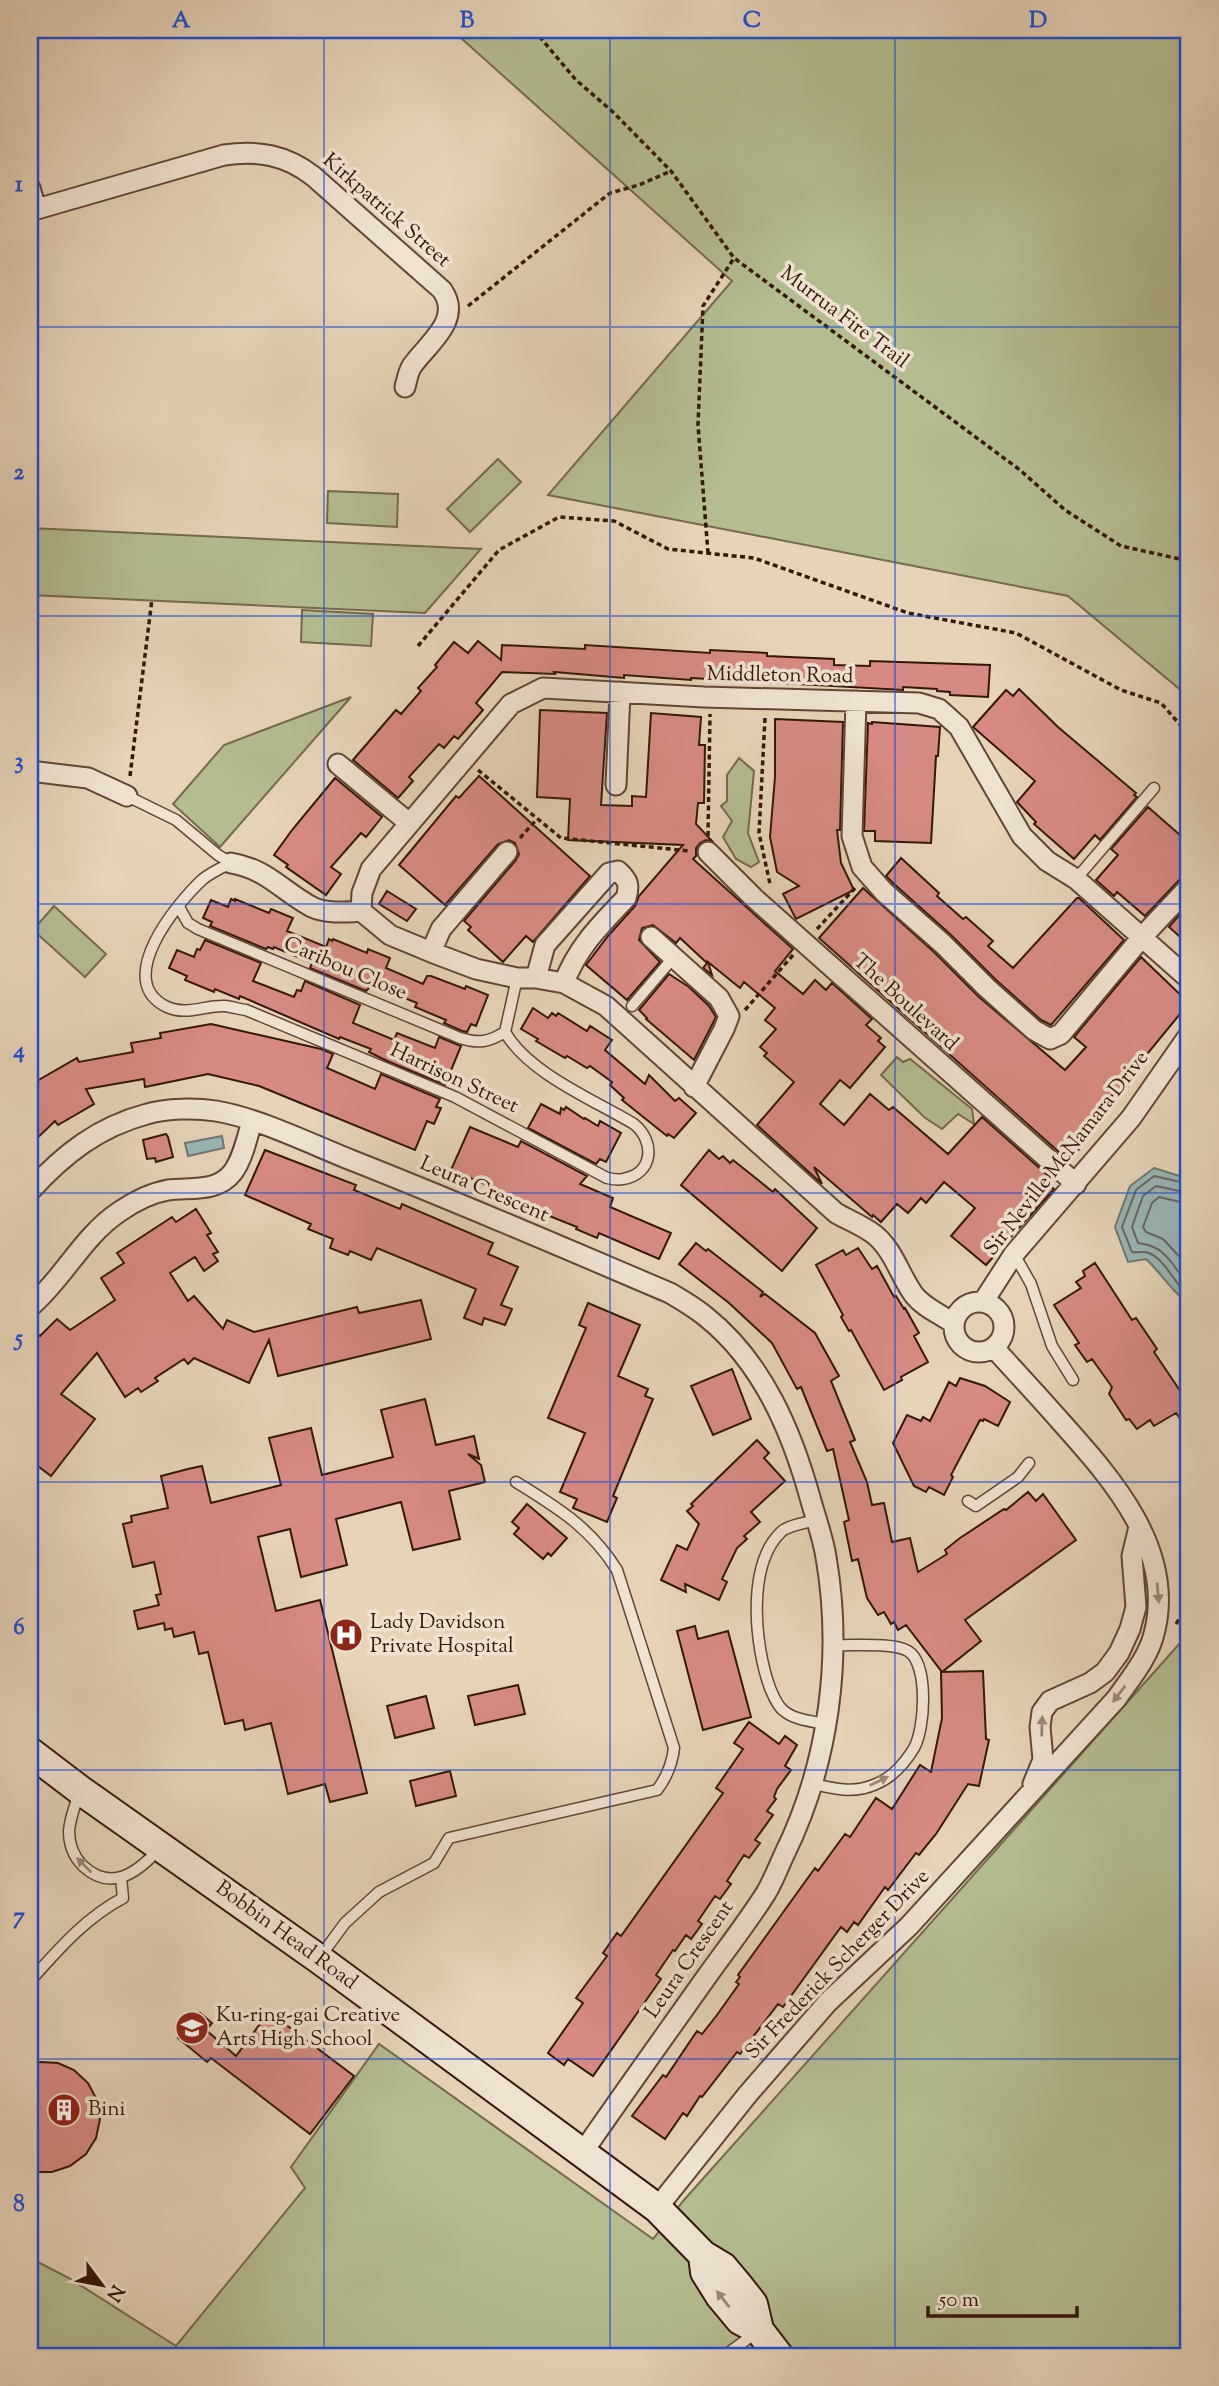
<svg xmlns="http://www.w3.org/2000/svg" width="1219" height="2386" viewBox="0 0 1219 2386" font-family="'Sorts Mill Goudy',serif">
<rect width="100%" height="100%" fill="#e6d3b8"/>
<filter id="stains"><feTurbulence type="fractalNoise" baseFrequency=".00286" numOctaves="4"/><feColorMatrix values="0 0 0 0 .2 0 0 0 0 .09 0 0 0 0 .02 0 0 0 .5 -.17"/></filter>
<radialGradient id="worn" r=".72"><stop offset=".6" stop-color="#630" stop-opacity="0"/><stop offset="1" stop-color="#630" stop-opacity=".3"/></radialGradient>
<path fill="#b4bc90" stroke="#746a4d" stroke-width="2" d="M452,30H1189V697L1068,596L548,495L732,281Z
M498,459L521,482L470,532L447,509Z
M328,491L398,494L397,527L327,523Z
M30,528L481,549L425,613L30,595Z
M302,610L373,614L371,646L301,642Z
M351,697L220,847L173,804L224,745Z
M739,758L754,771L748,833L759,862L751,867L736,859L723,837L732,821L721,806L727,801V775Z
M54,906L106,954L85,977L33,930Z
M897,1057L903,1062L910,1059L972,1109L974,1124L958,1114L942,1129L924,1117L881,1075Z
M1189,1633V2356H30V2258L69,2278L176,2346L305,2188L291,2167L379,2044L653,2239L684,2200Z"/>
<path fill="#98b6b6" stroke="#707671" stroke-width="2" d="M222,1136L224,1148L188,1156L185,1143Z
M1154,1168L1189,1179V1304C1172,1292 1162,1274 1146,1259L1128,1262L1115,1227L1130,1186Z"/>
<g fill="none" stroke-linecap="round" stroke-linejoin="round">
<path stroke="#666660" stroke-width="2" d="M1189,1184L1154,1176L1136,1190L1122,1227L1132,1252C1137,1253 1144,1251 1149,1253C1167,1261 1174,1284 1189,1296
M1189,1193L1156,1186L1143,1196L1132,1227L1138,1243C1167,1246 1171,1265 1189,1285
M1189,1204L1159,1197L1152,1203L1143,1227L1146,1232L1163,1239L1189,1267"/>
</g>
<path fill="#d78a83" stroke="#35170a" stroke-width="2" d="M478,641L501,660L502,645L585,649V645L710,653V650L767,653V656L834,659V665L870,666V661L990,665L988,697L950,695V692L937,691V689L903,687V690L691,678V680L624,675V678L554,672L555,674L502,672L476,703L483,710L458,739L454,736L444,748L439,744L409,777L413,781L398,798L353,760L396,710L401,714L421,691L418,688L437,667L435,665L454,642L468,653Z
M1019,689L1058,727L1136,793L1134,795L1137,797L1100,840L1095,835L1074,859L1034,824L1036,822L1017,802L1035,781L973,727L1006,690L1013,696Z
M540,710L607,713L601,805L632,806V796L646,797L651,713L701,717L699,745H705L704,803H698L696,824L712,841L706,840L700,843L696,848V856L693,859L793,949L775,971L803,994L815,980L826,990L832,983L872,1019L866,1025L881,1038L878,1041L885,1047L850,1088L840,1080L820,1104L844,1125L870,1094L889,1110L893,1107L948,1154L982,1117L1053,1180L1049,1185L1054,1189L986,1265L951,1236L975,1208L944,1182L926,1203L921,1198L908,1213L897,1204L881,1222L873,1215L872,1217L814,1167L822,1184L757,1125L794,1082L764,1056L767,1053L760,1047L776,1029L765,1020L775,1008L744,982L740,988L708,962L712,975L703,968L707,963L680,938L676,943L653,925L642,928L639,940L660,962L627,1000L586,965L608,936L635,906L639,896L683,845L568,840L570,799L537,797Z
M775,719L843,722L840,830H837L841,863L854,890L796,919L783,894L799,886L777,872L770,837L775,777Z
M872,722L940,727L938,756H936L931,843L875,841V831H864L868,723L872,724Z
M479,776L590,876L533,942L526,936L503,962L468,930L471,927L464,921L516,860L519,854L515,843L509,840L498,844L445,905L399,865L456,796L459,798Z
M335,778L382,817L366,837L361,833L331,867L341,874L326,895L286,867L288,865L274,855L292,830Z
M1148,807L1189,843V875L1180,879L1145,916L1117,892L1114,896L1096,880L1118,855L1111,849Z
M901,858L939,893L937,896L963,919L966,917L993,941L988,946L1013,968L1077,898H1079L1124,940L1051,1025L1041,1020L995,979L951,935L893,883L886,876Z
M863,888L935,953L979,997L1065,1070L1086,1047L1074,1037L1141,957L1189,1003L1134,1070L1138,1074L1119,1096L1115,1092L1095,1116L1102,1121L1069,1161L819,938Z
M387,891L416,909L407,921L379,904Z
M231,899L235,901V899L269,913L271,909L293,918L287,931L326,947L329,939L332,941L333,939L367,953L368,949L390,958L386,968L423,984L427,976H431L465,989L466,986L488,995L476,1026L471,1024L467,1032L462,1031L444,1023L446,1020L415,1007L417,1003L378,987L371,986L366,991L310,968L312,963L274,947L273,949L268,947L266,949L210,926L212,922L203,918L211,900L228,907Z
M1181,913L1189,920V945L1169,927Z
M205,940L261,963L253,981L294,997L297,990L301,991L305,981L360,1005L353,1023L394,1040L397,1033L435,1048L439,1037L461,1046L445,1085L387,1061L369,1052L371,1049L340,1037L339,1039L240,996L239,999L215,989L214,992L185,980L187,976L169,968L177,950L194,957L197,949L200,950Z
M669,974L689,987L709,1006L716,1017L694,1060L646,1019L647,1018L639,1010Z
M533,1008L548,1018L552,1013L556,1016L558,1013L587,1031L590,1026L612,1040L605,1050L645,1084L649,1075L675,1101L679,1098L696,1113L674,1138L668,1134L667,1136L622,1100L624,1098L610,1085L612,1082L590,1066L587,1068L567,1056L565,1058L536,1041L538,1039L521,1029Z
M211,1024L321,1049L333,1054L327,1068L375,1089L381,1074L440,1099L436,1107L441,1108L434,1124L427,1121L415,1150L259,1086L208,1074L145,1087L144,1079L86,1089L94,1104L58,1125L55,1121L30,1145V1085L77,1058L79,1062L133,1052L131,1043L161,1038L160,1033Z
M541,1104L560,1114L561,1108L564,1110L566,1107L584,1119L585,1118L598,1126L600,1121L621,1133L606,1162L600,1159L596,1164L528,1128Z
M470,1127L518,1147L521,1141L587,1176L580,1184L613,1198L610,1207L671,1233L659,1259L599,1233L597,1238L576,1229L577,1227L497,1195L499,1190L451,1170Z
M166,1134L168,1137L173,1157L156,1162L155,1158L147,1159L143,1140Z
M265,1150L356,1185L354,1190L400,1209L402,1204L493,1243L488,1254L518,1267L501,1305L512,1309L505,1325L484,1318L482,1325L464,1318L476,1289L377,1248L371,1260L350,1251L348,1255L330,1248L333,1239L308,1229L311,1224L245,1195Z
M709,1150L719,1159L723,1156L730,1163L733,1160L773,1192L775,1189L817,1228L782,1271L681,1185Z
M196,1209L211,1233L207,1235L218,1252L213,1254L218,1261L204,1271L195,1257L170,1273L188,1301L194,1296L223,1329L227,1320L254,1332L357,1307L359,1313L421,1300L431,1339L278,1376L269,1340L249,1383L194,1358L188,1364L184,1359L155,1378L158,1381L141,1392L138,1388L125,1397L97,1353L61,1394L95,1419L51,1476L30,1460V1327L40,1336L57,1319L70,1330L115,1300L101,1278L124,1263L117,1253L172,1217L176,1222Z
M696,1243L706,1251L708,1249L763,1292L760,1297L765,1294L815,1333L839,1376L831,1381L855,1440L850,1442L867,1482L872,1505L884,1503L892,1542L910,1538L918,1572L947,1554L945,1550L960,1538L1004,1509L1006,1510L1028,1492L1036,1501L1043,1494L1076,1540L965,1620L981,1641L942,1672L906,1625L898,1630L894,1622L891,1624L884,1612L878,1615L867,1598L858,1559L852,1561L844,1522L849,1520L833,1449L827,1451L801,1387L797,1389L772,1343L729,1303L679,1264Z
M858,1248L872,1269L877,1266L894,1297L896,1296L904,1309L905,1308L919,1333L914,1336L928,1362L901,1377L902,1380L884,1390L851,1330L849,1331L841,1317L843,1315L816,1265L843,1250L846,1255Z
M1095,1263L1132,1320L1136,1318L1157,1349L1154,1352L1189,1404V1431L1176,1413L1154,1426L1150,1420L1137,1429L1129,1419L1126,1420L1109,1394L1112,1387L1092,1359L1087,1362L1075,1345L1079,1343L1054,1305L1081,1288L1076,1282L1085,1276L1083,1271Z
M588,1303L640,1325L618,1376L648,1389L645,1396L653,1399L613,1496L617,1498L607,1522L573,1508L577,1499L560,1492L585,1433L548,1418L586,1328L579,1325Z
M732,1369L751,1419L713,1435L691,1386Z
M960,1378L985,1386L1010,1402L998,1426L984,1419L983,1421L980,1420L951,1475L953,1477L944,1495L929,1487L926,1492L914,1486L893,1443L907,1415L921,1421L923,1417L930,1421L949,1382L956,1386Z
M425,1399L436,1445L474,1436L479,1459L468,1454L481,1465L485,1482L449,1491L460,1539L413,1550L401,1502L336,1519L347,1565L301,1577L290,1529L258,1537L276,1611L320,1600L367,1793L330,1802L325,1784L288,1794L271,1723L245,1730L243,1720L225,1724L208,1652L199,1654L194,1632L174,1637L172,1628L165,1630L164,1623L138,1629L134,1611L159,1605L156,1595L161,1594L154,1562L133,1567L123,1524L132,1522L131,1516L168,1508L161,1476L188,1469L202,1466L211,1503L281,1485L269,1438L311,1428L322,1475L393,1457L381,1410Z
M757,1440L769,1453L764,1458L785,1481L751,1512L760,1522L744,1536L747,1539L737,1548L722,1579L727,1582L719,1600L685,1584L686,1592L661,1580L677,1545L687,1550L699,1524L687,1511L693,1506L691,1504Z
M527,1504L567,1538L551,1556L548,1553L543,1559L514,1534L519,1528L512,1522Z
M695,1626L698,1639L728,1631L751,1717L703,1730L677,1631Z
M983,1671L986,1739L989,1740L979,1786L968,1784L936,1834L919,1855L916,1853L888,1890L885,1887L858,1925L854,1922L847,1932L841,1927L783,2007L778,2004L740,2054L737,2052L702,2097L700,2096L687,2116L683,2113L665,2139L632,2116L663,2075L666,2077L697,2031L702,2034L717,2015L739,1984L736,1982L740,1977L738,1975L815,1868L818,1871L845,1834L850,1837L876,1798L892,1809L920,1765L931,1772L942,1718L941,1672Z
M518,1685L525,1714L475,1725L468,1696Z
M426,1696L434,1728L395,1738L387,1706Z
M749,1722L779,1744L785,1736L797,1745L785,1766L791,1770L777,1789L774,1797L776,1799L767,1811L773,1815L755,1840L760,1843L749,1858L744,1855L727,1881L731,1884L720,1899L715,1896L698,1921L702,1924L691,1939L686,1935L675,1951L673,1950L656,1975L661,1979L593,2076L568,2059L564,2065L548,2053L583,2003L576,1998L607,1956L603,1953L617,1933L621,1936L723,1793L716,1788L743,1749L734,1743Z
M450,1771L456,1796L416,1806L410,1781Z
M269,2012L354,2076L310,2134L211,2058L207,2062L178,2038L200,2013L212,2023L206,2030L236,2056Z
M41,2062L58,2063L74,2070L88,2083L97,2100L100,2119L96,2138L86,2154L70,2166L52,2172H30V2065Z"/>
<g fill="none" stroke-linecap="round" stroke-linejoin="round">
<defs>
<path id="service" d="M127,796L176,820L218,855L231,863
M231,863C221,868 212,872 203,879C177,903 112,981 167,1007C187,1016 205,1005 225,1006C232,1007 239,1009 246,1010L455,1097L607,1178C612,1179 619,1180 623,1179C653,1174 656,1142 634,1124C594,1100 528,1073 505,1032L517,978
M1076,879L1154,788
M179,907L188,923L198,929L460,1038C479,1044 489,1042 505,1032
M632,1006L673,958
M1014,1254L1031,1284L1052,1346L1073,1380
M968,1501L976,1506L1018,1477L1029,1463
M816,1520C806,1523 788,1525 781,1532C746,1566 755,1647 770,1688C773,1695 777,1706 784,1711C795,1720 811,1721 825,1724
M814,1784C836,1789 854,1794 876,1784C893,1777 905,1763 914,1748C925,1729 929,1664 908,1651C893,1642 853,1646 834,1645
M79,1793C75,1806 70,1818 69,1831C69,1845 73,1856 83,1866C111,1892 137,1873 158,1850
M320,1957L345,1923L379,1892L434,1863L449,1838L657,1790C667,1777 672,1765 674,1748L617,1570C590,1527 559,1509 516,1482
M30,1981C58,1950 85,1918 123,1898L121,1877
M724,2356L757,2332"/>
<path id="minor" d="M30,188L36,209
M30,211L224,155C258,150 286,155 313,176L442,290C463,320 428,343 412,366C408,372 407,380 405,387
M856,701L852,836L862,867L884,892L943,944L987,988L1034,1030L1050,1039L1061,1034L1142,937L1189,887
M338,764L409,823
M30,771L88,778L127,796
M616,785L620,692
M708,852L754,898L1076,1184
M231,863C267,869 282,891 312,907C326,914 347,912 361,911
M651,937L719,998L729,1016L724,1029L694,1087
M431,952L441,929L507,852
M536,978L545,945L609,873L618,871C628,880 630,885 626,898C600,925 577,948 564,983
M30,1191C64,1154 98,1127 147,1114C167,1108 196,1108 216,1111C258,1118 311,1144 351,1160C458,1202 564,1248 670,1293C682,1300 694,1307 705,1316C763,1362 792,1432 811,1501C816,1519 823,1538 826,1557C843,1657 829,1764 784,1855C778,1868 773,1881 766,1893C747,1923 725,1951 705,1979C664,2037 623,2094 583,2152
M954 1327a25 25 0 1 1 50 0a25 25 0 1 1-50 0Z
M983,1302L1014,1254L1131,1118L1189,1035
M30,1307C63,1279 83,1236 119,1212C132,1203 151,1193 168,1190C191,1187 217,1193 233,1172C243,1158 247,1138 252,1121
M954,1324C941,1314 924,1308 914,1295C900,1276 894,1251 875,1235C864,1226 848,1220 836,1213L606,1006L564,983L536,978H517L476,969L431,952L390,935L361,911L362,893L371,869L511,704L543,688L704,697L919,703L939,709L959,727L1022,836L1047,861L1076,879L1189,979
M1033,1784L1043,1760L1040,1727L1042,1712L1050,1701L1090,1683L1105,1672L1119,1653L1130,1629L1136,1607L1132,1556L1139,1527
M657,2208L748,2094L828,2002L909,1926L1117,1698C1130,1679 1148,1658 1154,1634C1176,1551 1113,1480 1062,1423C1040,1398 1017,1373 994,1348"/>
<path id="secondary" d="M30,1752L80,1790L319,1959L657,2208L703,2255L723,2267L739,2286L753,2304L759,2330
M703,2255L705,2272L720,2296L740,2320L759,2330L779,2356"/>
</defs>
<use href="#service" stroke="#614636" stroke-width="13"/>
<use href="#minor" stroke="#614636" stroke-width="23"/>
<use href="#secondary" stroke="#35170a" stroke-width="32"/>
<path stroke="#35170a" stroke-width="3.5" stroke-dasharray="5 3.5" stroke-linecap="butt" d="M534,30L576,80L613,112L671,171L734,258L1020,470L1065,510L1121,546L1189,561
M468,306L610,193L639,185L671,171
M708,553L698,425L703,306L734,258
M418,646L499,550L559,517L614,521L668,549L754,558L908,613L1016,633L1121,690L1161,703L1189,735
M765,718L759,833L770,884
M478,770L561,838L690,851
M130,776L152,599
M708,836L710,714
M520,838L537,819
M817,929L855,888
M745,1010L793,955
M1176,1624L1186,1609L1189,1598"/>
<use href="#service" stroke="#efe2d1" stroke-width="10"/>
<use href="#minor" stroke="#efe2d1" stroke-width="19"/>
<use href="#secondary" stroke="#efe2d1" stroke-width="28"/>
</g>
<defs><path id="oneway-solid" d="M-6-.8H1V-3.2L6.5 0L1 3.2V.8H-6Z" transform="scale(1.75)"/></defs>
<g fill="#9b8777">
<use href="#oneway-solid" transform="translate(1158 1593) rotate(85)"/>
<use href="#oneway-solid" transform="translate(1119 1694) rotate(127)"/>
<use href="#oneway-solid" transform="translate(1042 1726) rotate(-88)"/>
<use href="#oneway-solid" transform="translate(879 1781) rotate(-26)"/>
<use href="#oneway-solid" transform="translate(84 1865) rotate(-135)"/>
<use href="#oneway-solid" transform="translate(723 2299) rotate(-128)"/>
</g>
<path fill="none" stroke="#1d4ed8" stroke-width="2" stroke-opacity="0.55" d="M324,30V2356M610,30V2356M895,30V2356M30,327H1189M30,616H1189M30,904H1189M30,1193H1189M30,1482H1189M30,1770H1189M30,2059H1189"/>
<defs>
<symbol id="hospital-disc" viewBox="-11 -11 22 22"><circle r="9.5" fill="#8f2418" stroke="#efe2d1"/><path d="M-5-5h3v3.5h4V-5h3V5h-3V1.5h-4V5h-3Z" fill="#fff"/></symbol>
<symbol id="school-disc" viewBox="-11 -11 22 22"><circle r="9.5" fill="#8f2418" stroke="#efe2d1"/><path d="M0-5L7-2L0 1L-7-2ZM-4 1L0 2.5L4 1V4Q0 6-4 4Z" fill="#fff"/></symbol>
<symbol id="building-disc" viewBox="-11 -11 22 22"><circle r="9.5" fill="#8f2418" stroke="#efe2d1"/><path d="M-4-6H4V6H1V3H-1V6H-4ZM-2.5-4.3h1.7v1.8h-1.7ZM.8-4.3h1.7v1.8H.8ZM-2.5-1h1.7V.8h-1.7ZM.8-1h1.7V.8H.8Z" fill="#fff"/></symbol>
</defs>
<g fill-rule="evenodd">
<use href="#hospital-disc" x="327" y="1616" width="38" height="38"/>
<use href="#school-disc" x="173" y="2009" width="38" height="38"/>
<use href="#building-disc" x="45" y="2091" width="38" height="38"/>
</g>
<g text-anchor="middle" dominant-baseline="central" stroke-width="7" stroke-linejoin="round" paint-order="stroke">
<g font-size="21" fill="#35170a" stroke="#efe2d1">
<text transform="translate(386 211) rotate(41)">Kirkpatrick Street</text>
<text transform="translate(844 318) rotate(37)">Murrua Fire Trail</text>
<text transform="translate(780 676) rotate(1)">Middleton Road</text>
<text transform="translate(345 969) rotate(23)">Caribou Close</text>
<text transform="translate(905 1003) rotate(42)">The Boulevard</text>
<text transform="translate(454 1079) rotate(25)">Harrison Street</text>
<text transform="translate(1067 1154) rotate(-52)">Sir Neville McNamara Drive</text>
<text transform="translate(484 1190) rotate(23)">Leura Crescent</text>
<text transform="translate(286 1936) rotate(36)">Bobbin Head Road</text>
<text transform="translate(690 1960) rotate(-55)">Leura Crescent</text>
<text transform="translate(838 1965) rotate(-46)">Sir Frederick Scherger Drive</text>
</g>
<g font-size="21" fill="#35170a" stroke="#efe2d1" text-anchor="start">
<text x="370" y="1623">Lady Davidson<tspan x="370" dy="24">Private Hospital</tspan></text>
<text x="216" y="2016">Ku-ring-gai Creative<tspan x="216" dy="24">Arts High School</tspan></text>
<text x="88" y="2110">Bini</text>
</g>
</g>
<rect width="1219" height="2386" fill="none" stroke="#e6d3b8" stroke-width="77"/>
<g transform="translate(102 2285) rotate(122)" stroke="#efe2d1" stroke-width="5" paint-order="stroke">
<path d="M0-5L12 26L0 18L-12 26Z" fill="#35170a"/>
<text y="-10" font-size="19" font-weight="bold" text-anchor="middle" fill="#35170a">N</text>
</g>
<path d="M928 2306v10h149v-10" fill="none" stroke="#35170a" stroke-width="3.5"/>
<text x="939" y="2306" font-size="21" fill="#35170a" stroke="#efe2d1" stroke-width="5" paint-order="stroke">50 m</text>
<rect x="38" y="38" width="1142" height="2310" fill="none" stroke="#1d4ed8" stroke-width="2.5"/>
<g font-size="23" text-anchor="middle" font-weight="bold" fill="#1d4ed8">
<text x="181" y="27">A</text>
<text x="467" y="27">B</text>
<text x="752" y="27">C</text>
<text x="1038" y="27">D</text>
<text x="19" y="191">1</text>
<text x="19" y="479">2</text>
<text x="19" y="768">3</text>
<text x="19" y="1057">4</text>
<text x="19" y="1345">5</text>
<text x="19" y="1634">6</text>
<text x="19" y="1923">7</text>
<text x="19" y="2211">8</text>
</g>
<rect width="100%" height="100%" filter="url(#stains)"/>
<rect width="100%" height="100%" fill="url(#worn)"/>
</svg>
